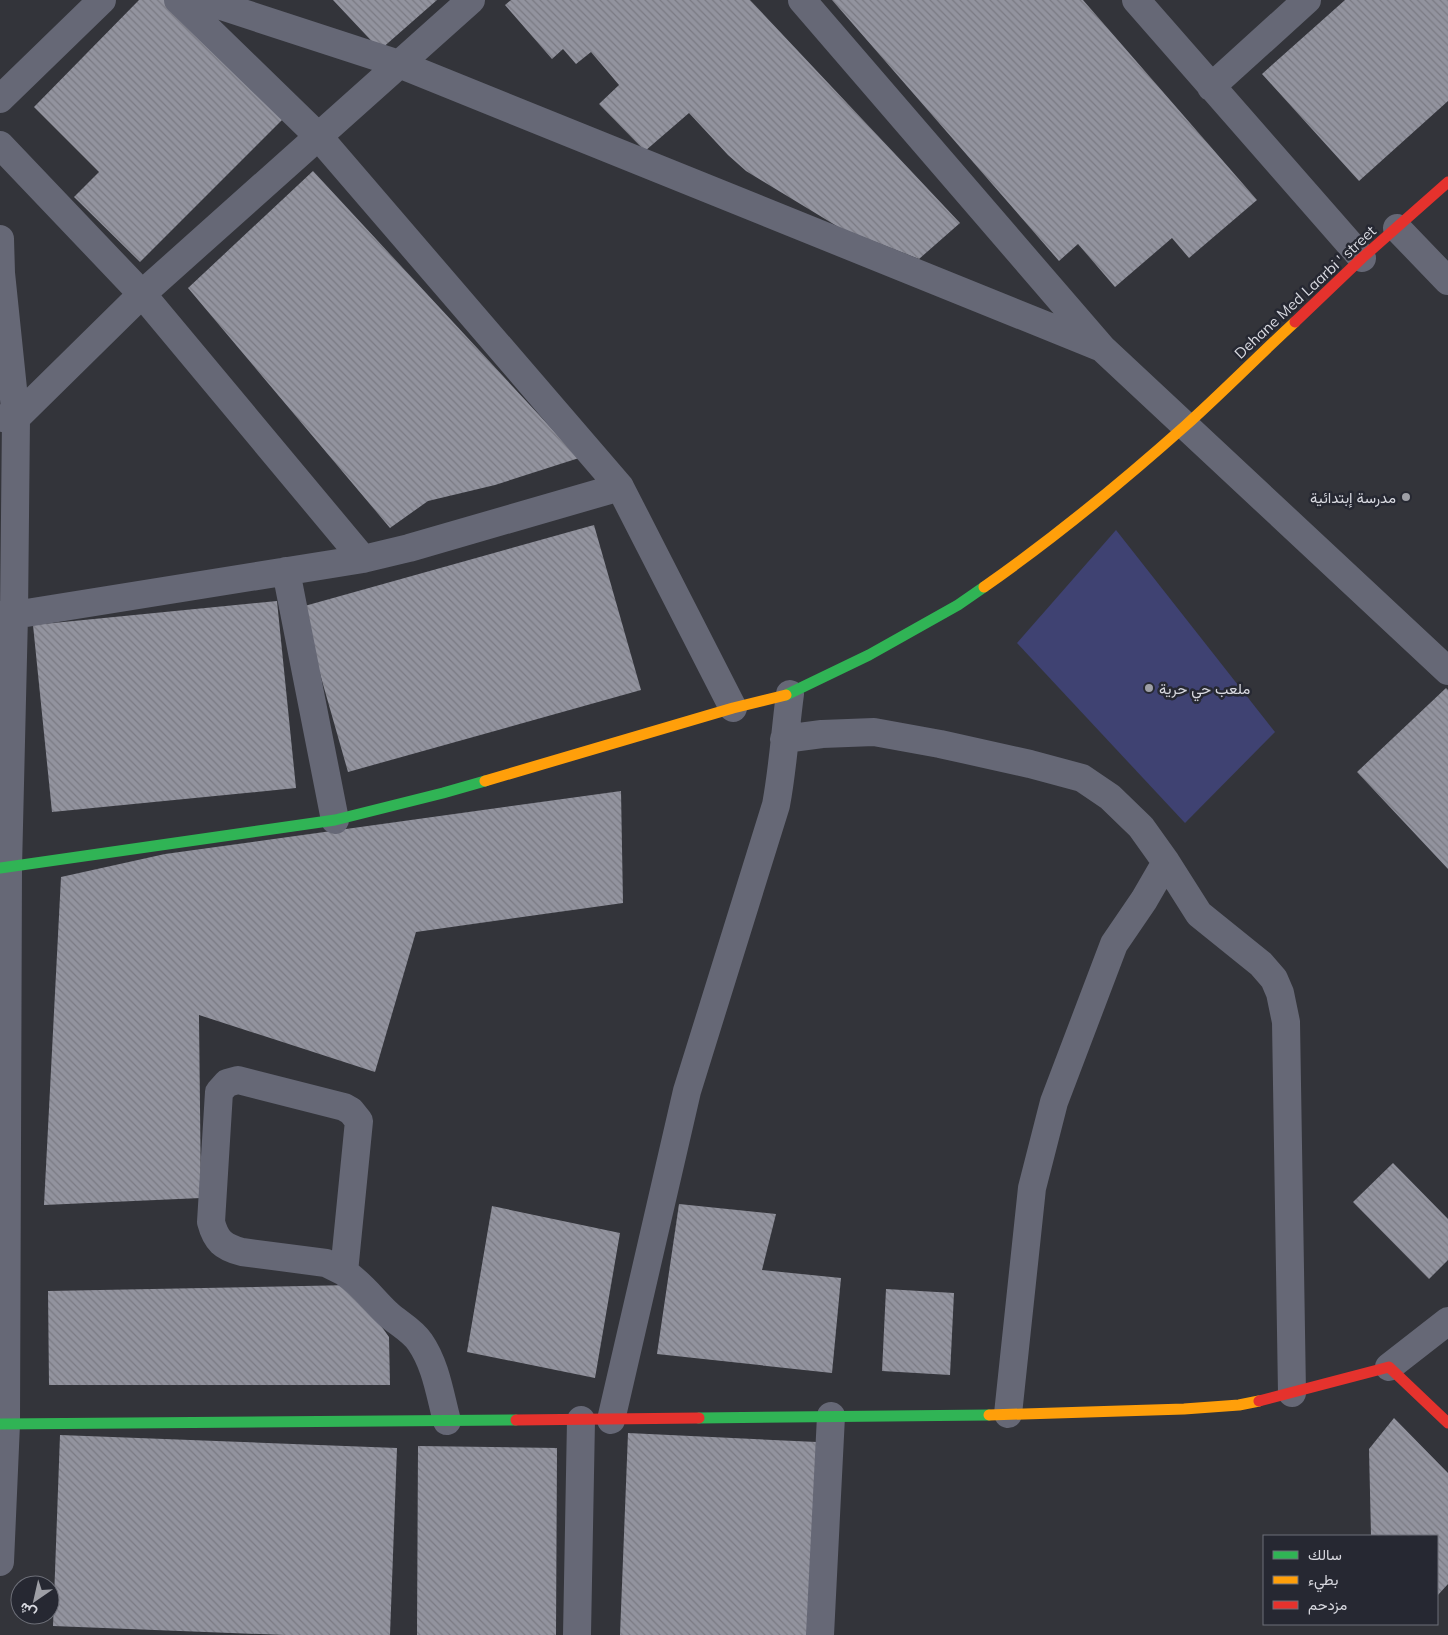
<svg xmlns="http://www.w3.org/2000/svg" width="1448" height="1635" viewBox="0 0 1448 1635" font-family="Mulish,Vazirmatn,sans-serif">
<defs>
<pattern id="building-back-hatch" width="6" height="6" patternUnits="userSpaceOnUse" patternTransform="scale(1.25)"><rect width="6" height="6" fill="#92939e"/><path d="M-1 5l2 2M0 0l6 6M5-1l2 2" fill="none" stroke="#7a7a83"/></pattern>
</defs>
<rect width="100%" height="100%" fill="#33343a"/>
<path fill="#3f4272" d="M1116,530L1275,732L1185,823L1017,643Z"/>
<path fill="url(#building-back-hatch)" d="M139,0H164L283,119L140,262L74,197L99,172L34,107Z
M333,0H437L380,50Z
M511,0H750L960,223L919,259L840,228L746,171L728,155L689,113L645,151L599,104L619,85L591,52L576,64L563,49L552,59L505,5Z
M832,0H1083L1257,200L1189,258L1172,238L1115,287L1078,244L1059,261Z
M1345,0H1448V101L1359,181L1262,74Z
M313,171L579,458L495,485L428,501L390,528L188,288Z
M594,525L641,690L348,772L301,607Z
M277,601L296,788L52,812L33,625Z
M1446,688L1448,690V869L1357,772Z
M621,791L623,903L416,932L375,1072L199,1015L201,1198L44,1205L61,877L165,854Z
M1393,1163L1448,1219V1260L1429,1279L1353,1202Z
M679,1204L776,1214L762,1270L841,1278L832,1373L657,1354Z
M492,1206L620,1233L595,1378L467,1352Z
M352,1285L389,1337L390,1385H49L48,1291Z
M886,1289L954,1293L950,1375L882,1371Z
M1394,1418L1448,1473V1584L1437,1596V1536H1371L1369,1449Z
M628,1433L817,1442L809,1635H620Z
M60,1435L397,1448L390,1635H285L53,1626Z
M418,1446L557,1448L556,1635H417Z"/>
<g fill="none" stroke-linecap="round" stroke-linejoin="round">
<path stroke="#666876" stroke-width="28" d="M178,0L318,136L620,487L733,708
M203,0L399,64L1102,348
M802,0L1102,348L1448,671
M1136,0L1362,258
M1211,87L1307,0
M0,99L102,0
M0,145L142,294L363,559
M1397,228L1448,281
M0,239L1,273L16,418L14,615L8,868L6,1424L0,1562
M3,418H16L142,294L471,0
M286,571L335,820
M0,615H14L363,559L409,548L620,487
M784,739L822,734L874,732L940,744L1030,764L1082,778L1110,797L1141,827L1166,862L1199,914L1261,964L1274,979L1280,993L1286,1022L1292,1393
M238,1080L344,1107L351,1111L359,1121L344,1272L326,1263L242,1252C223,1247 216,1241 211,1222L219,1092L227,1083Z
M344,1272C362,1284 373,1300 388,1314C399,1324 412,1330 420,1342C436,1365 440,1395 447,1421
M1389,1367L1448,1321
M1008,1414L1032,1188L1054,1102L1114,944L1144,900L1166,862
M611,1420L687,1091L776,805C783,768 785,731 790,694
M577,1635L581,1420
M820,1635L831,1416"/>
<path stroke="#30b455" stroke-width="11" d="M786,695L869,655L958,605L984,587
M0,868L335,820L443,793L485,781
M699,1418L989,1415
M0,1424L516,1420"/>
<path stroke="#ff9f0a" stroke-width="11" d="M984,587C1054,538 1121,483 1185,426C1223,392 1258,356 1295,322
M485,781L733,708L786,695
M989,1415L1184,1409L1239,1405L1259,1401"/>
<path stroke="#e5322d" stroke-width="11" d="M1295,322L1362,258L1448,182
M1259,1401L1389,1367L1448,1423
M516,1420L699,1418"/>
</g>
<g fill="#9e9fa6" stroke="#262832" stroke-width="2">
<circle cx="1406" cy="497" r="5"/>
<circle cx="1149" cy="688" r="5"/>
</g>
<g text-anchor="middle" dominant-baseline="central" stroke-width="5" stroke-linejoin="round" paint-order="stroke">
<g font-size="15" fill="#d8d9e0" stroke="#262832">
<text transform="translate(1305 292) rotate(-43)">Dehane Med Laarbi ' street</text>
</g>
<g font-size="15" fill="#d8d9e0" stroke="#262832" text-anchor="end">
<text x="1396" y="497">مدرسة إبتدائية</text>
<text x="1159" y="688" text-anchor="start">ملعب حي حرية</text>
</g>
</g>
<rect x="1263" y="1535" width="175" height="90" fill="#262832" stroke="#6d6f78"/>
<rect x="1273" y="1551" width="25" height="8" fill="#30b455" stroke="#6d6f78"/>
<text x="1308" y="1560" font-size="15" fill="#d8d9e0">سالك</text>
<rect x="1273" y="1576" width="25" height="8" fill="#ff9f0a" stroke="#6d6f78"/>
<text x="1308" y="1585" font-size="15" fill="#d8d9e0">بطيء</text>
<rect x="1273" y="1601" width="25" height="8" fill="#e5322d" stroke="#6d6f78"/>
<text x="1308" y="1610" font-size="15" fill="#d8d9e0">مزدحم</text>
<g transform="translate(35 1600) rotate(214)"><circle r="24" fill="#262832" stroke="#6d6f78"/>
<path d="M0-4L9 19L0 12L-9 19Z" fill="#9e9fa6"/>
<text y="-8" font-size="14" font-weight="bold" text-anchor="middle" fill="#d8d9e0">ش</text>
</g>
</svg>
